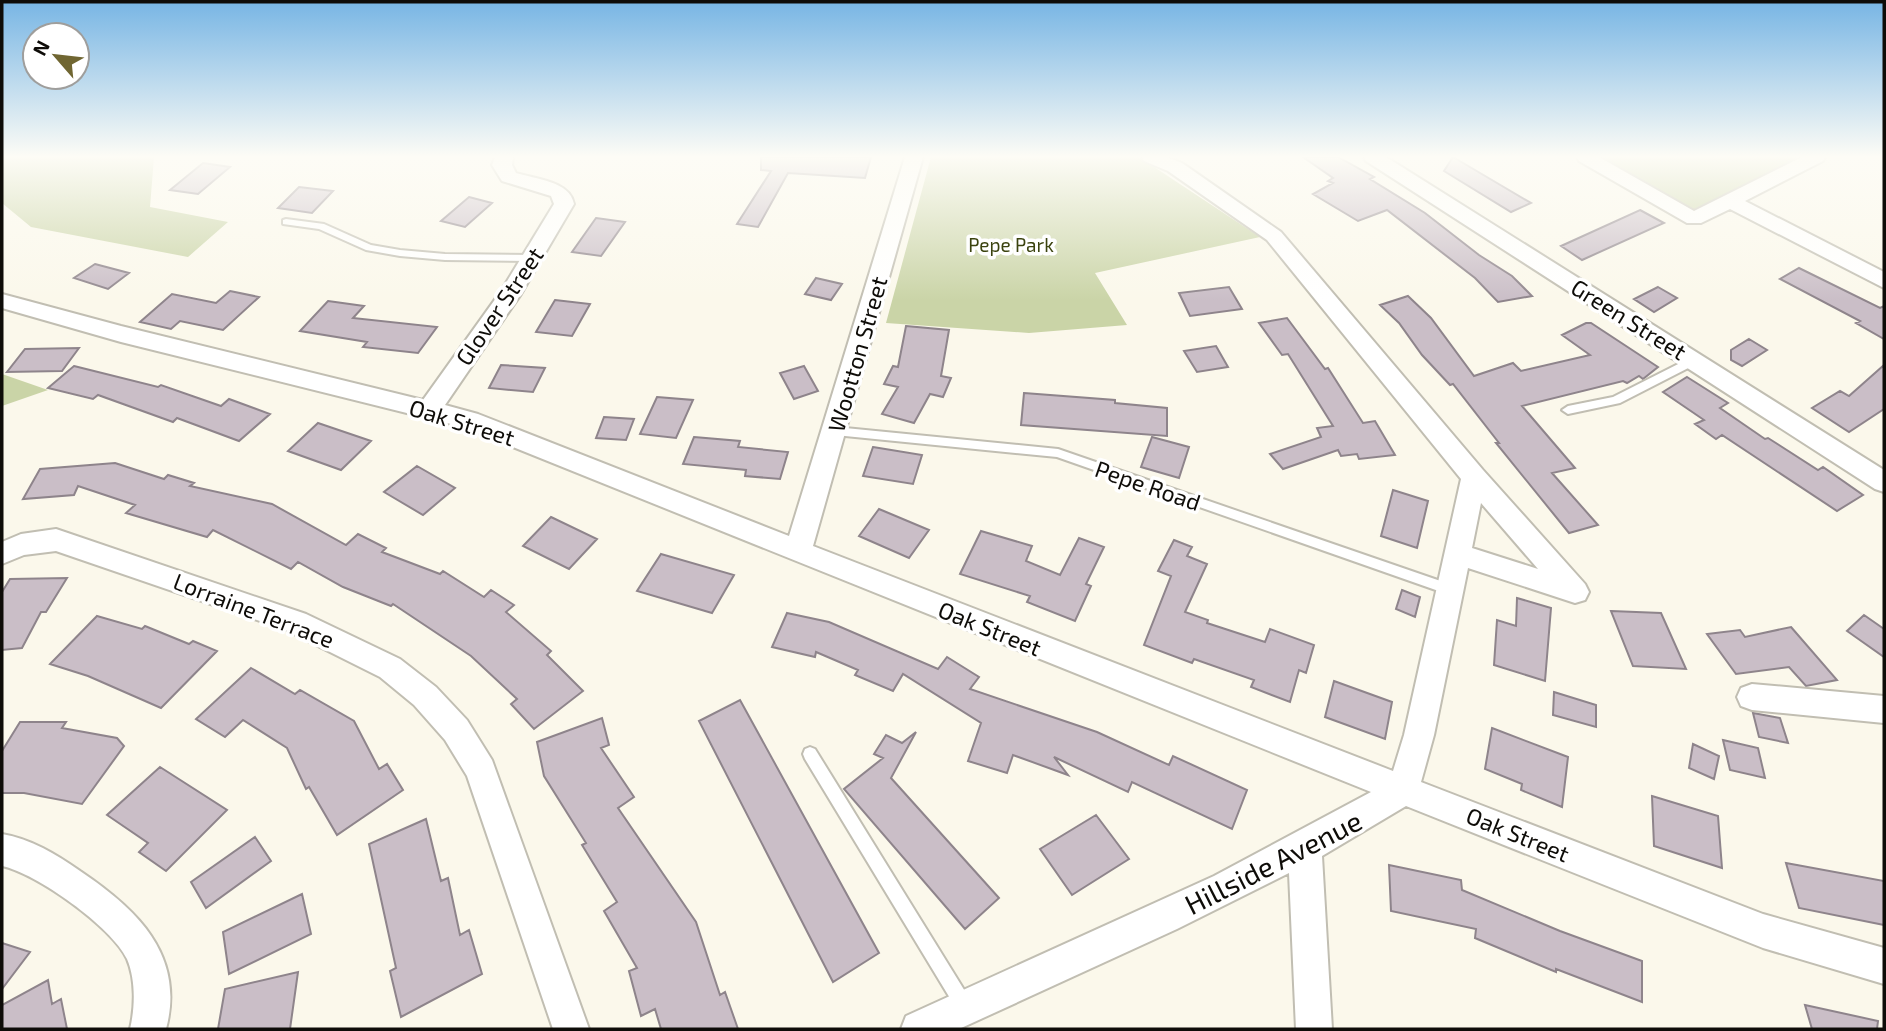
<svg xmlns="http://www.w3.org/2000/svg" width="1886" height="1031" viewBox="0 0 1886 1031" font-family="'Exo 2',sans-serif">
<rect width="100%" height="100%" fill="#fbf8eb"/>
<path fill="#cad4a7" d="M2,157H154L150,207L228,222L188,257L31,227L2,203Z
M931,157H1139L1260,237L1095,273L1127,325L1029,333L886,323Z
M1597,157H1801L1691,211Z
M2,374L48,390L2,406Z"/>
<path fill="#cabec7" stroke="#8e848b" stroke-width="2" d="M761,157H871L865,178L788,173L758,227L737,224L771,171L761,170Z
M1303,157H1338L1374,177L1370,179L1425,213L1479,255L1512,276L1532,296L1498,302L1475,278L1387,210L1358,221L1313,194L1333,183L1328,181L1333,178Z
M1453,157L1531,203L1511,212L1444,171Z
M203,163L230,167L198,194L170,190Z
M299,187L333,191L312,213L278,208Z
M469,197L492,203L465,227L441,221Z
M1640,210L1664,223L1582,260L1561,246Z
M596,218L625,222L601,256L572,252Z
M95,264L129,273L108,289L74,278Z
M1799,268L1880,308L1884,306V339L1856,323L1860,321L1780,279Z
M816,278L842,284L831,300L805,294Z
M1229,287L1242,309L1190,316L1179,293Z
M1658,287L1677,298L1654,312L1634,299Z
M230,291L259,297L223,330L180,321L171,329L140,322L172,294L216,303Z
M1408,296L1431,318L1474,376L1513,363L1521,371L1590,355L1562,335L1586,323H1591L1658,367L1643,379L1639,376L1627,383L1623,381L1522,406L1575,468L1552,473L1598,525L1569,533L1496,443H1499L1453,384L1450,385L1422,355L1399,323L1380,305Z
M555,300L590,304L572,336L536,332Z
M328,301L364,306L353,318L437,327L418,353L363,347L367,342L300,331Z
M1287,318L1325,369L1328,368L1363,423L1375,421L1395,455L1359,459L1357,454L1341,456L1338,450L1283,469L1270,454L1321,437L1317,428L1333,426L1288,354L1282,355L1259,323Z
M906,326L949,330L941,376L951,378L943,397L930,394L914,423L882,414L898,387L884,384L893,366L898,367Z
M1749,339L1767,350L1742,366L1731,360V350Z
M1216,346L1228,367L1197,372L1184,351Z
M79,348L62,371L7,372L25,349Z
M501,365L545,368L533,392L489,388Z
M1884,365V409L1849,432L1812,408L1840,391L1849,396Z
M74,366L158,387L161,385L221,406L229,399L270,414L239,441L177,418L173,422L98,395L93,399L48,388Z
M804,366L818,391L794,399L780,373Z
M1687,377L1728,403L1720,408L1765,439L1768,438L1818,470L1823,467L1863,495L1837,511L1722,435L1716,439L1695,424L1704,420L1663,392Z
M1024,393L1115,400V403L1167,408V436L1021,425Z
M657,397L693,400L676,438L640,434Z
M604,417L634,419L626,440L596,438Z
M318,423L371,441L341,470L288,451Z
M694,437L740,441L738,447L788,452L780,479L745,476L746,470L683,464Z
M1152,437L1189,447L1179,478L1141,467Z
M873,447L922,455L913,484L863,476Z
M115,463L164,479L168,475L194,483L190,486L272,504L346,545L358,534L386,548L382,552L440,574L443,571L484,597L491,590L514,605L506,612L551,651L547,655L583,691L534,729L511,704L517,699L471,656L393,604L391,606L343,587L298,562L291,569L213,530L207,537L126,513L135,505L78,486L74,495L23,499L40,469Z
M417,466L455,488L423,515L384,492Z
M1393,490L1428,501L1417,548L1381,536Z
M879,509L929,530L909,558L859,536Z
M551,517L597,539L569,569L523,546Z
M981,531L1032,546L1026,561L1060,575L1079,538L1104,547L1086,584L1091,586L1075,621L1027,602L1030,596L960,574Z
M1174,540L1192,547L1187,556L1207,564L1185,612L1208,620L1207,623L1265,642L1270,629L1314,645L1306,673L1299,670L1290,702L1251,687L1254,680L1194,659L1192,663L1144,645L1171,576L1158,571Z
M661,554L734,575L712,613L637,591Z
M67,578L46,612H41L22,648L2,650V592L10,579Z
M1402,590L1420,597L1415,617L1396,609Z
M1517,598L1551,608L1545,681L1494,665L1497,620L1516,626Z
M1611,611L1661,613L1686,669L1633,666Z
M787,613L829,622L938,669L947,657L979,677L970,689L1097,732L1169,765L1173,756L1247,790L1232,829L1132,782L1128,792L1054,757L1068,775L1013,755L1007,773L968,761L981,723L903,674L893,691L855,675L858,670L816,652L815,657L772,647Z
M1864,615L1884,629V657L1847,631Z
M97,616L142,629L145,626L189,644L193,641L217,651L161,708L88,676L50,664Z
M1791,627L1837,680L1806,686L1789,667L1736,674L1707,634L1740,630L1745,637Z
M251,668L295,694L300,690L354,721L379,769L387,764L403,790L337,835L309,787L306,789L287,748L243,720L225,737L196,719Z
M1334,681L1392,702L1385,739L1325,717Z
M1554,692L1596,705V727L1553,715Z
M740,700L879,953L833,982L699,721Z
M1753,713L1780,718L1788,743L1759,737Z
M602,718L609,745L601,748L634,797L618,808L696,922L720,995L725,992L738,1029H661L655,1009L641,1016L629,971L637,968L604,911L617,902L582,845L586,843L544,776L537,742Z
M20,722H66L62,728L117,738L124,746L82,804L24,793H2V751Z
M1492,728L1568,757L1562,807L1521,790L1522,784L1485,769Z
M916,732L891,778L999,898L965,929L844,789L883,758L874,754L886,735L902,743Z
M1723,740L1758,748L1765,778L1730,770Z
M1693,744L1719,756L1714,779L1689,768Z
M160,767L227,810L166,871L139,852L148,843L107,815Z
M1652,796L1718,816L1722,868L1654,846Z
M1096,815L1129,859L1072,895L1040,849Z
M426,819L441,881L448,878L460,935L469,930L482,974L401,1017L390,971L396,968L369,844Z
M255,837L271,861L206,908L191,882Z
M1786,863L1884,881V925L1799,908Z
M1389,865L1461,880L1462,890L1560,931L1642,961V1002L1556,969V972L1475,938L1476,929L1391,911Z
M302,894L311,934L229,974L223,932Z
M2,943L30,952L2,989Z
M298,972L290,1029H218L225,989Z
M48,980L52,1004L61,999L67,1029H2V1005Z
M1805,1005L1878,1021L1877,1029H1812Z"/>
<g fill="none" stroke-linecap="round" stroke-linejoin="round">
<defs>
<path id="lane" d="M286,219L324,224L371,245L400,250L445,254L533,255L538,258L533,261L445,260L400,256L366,250L319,229L283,224V220Z
M1694,356L1699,360L1698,363L1620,403L1568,414L1562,410L1568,406L1613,397Z
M835,427L1058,449L1455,586L1456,590L1455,594L1450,595L1057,457L835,435L829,431Z
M810,747L815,749L971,1001L973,1007L971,1013L965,1015L959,1013L805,759L803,754L805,749Z"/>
<path id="street" d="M495,157H513L512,165L516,173C535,179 570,181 574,204L521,294L445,405L478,414L789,536L905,157H923L813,546L1393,771L1404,735L1461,479L1267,240L1168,171L1144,161L1142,157H1167L1182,163L1281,232L1483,470L1585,584L1589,592L1585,600L1575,603L1468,568L1434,735L1421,782L1763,914L1884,948V984L1763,948L1406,806L1322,856L1332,1029H1296L1289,873L1177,929L959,1029H901L906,1016L1214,876L1371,792L463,427L121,342L2,308V294L121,326L423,400L501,291L554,204L551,196L502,181L492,165ZM1481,503L1538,569L1472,548Z
M1364,157H1386L1884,470V492L1875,489L1366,161Z
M1577,157H1599L1694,211L1802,157H1825L1823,161L1745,201L1884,272V288L1730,209L1701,223H1687L1579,161Z
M56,529L306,614L400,659L436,687L467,720L492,760L589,1029H553L467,776L445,740L414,705L380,677L286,630L56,551L24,555L2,564V542L21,534Z
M1752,684L1884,696V723L1752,710L1741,706L1737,697L1741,688Z
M2,834C31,839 56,854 80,871C135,908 186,954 166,1029H130C135,1008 136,980 127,959C112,927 36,873 2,866Z"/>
</defs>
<use href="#lane" stroke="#c1beb2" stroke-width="4"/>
<use href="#street" stroke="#c1beb2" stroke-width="4"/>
<use href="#lane" fill="#fff" fill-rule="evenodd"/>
<use href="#street" fill="#fff" fill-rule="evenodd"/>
</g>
<linearGradient id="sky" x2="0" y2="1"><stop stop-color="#77b5e4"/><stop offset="0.52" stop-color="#fdfcf6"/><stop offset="1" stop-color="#fdfcf6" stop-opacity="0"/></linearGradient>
<rect width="1886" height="301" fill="url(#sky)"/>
<g text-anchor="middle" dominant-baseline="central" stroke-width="7" stroke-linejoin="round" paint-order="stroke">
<g font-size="19" fill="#3b430f" stroke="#fff">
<text x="1011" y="244">Pepe Park</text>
</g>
<g font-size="23" fill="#0e0c08" stroke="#fff">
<text transform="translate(499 306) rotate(-56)">Glover Street</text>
<text transform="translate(1629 319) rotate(32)">Green Street</text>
<text transform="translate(857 354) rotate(-74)">Wootton Street</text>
<text transform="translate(462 422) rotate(17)">Oak Street</text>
<text transform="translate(1148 485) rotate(19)">Pepe Road</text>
<text transform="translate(254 610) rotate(21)">Lorraine Terrace</text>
<text transform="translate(990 628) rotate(22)">Oak Street</text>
<text transform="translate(1518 834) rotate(22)">Oak Street</text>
</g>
<g font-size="28" fill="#0e0c08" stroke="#fff">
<text transform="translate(1273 862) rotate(-27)">Hillside Avenue</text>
</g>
</g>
<rect width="1886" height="1031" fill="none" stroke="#0e0c08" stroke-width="7"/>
<g transform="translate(56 56) rotate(298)"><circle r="33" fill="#ffffff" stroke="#9f9e9c" stroke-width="2"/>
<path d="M0-5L12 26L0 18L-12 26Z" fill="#706632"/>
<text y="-10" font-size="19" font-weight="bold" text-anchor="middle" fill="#0e0c08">N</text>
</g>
</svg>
